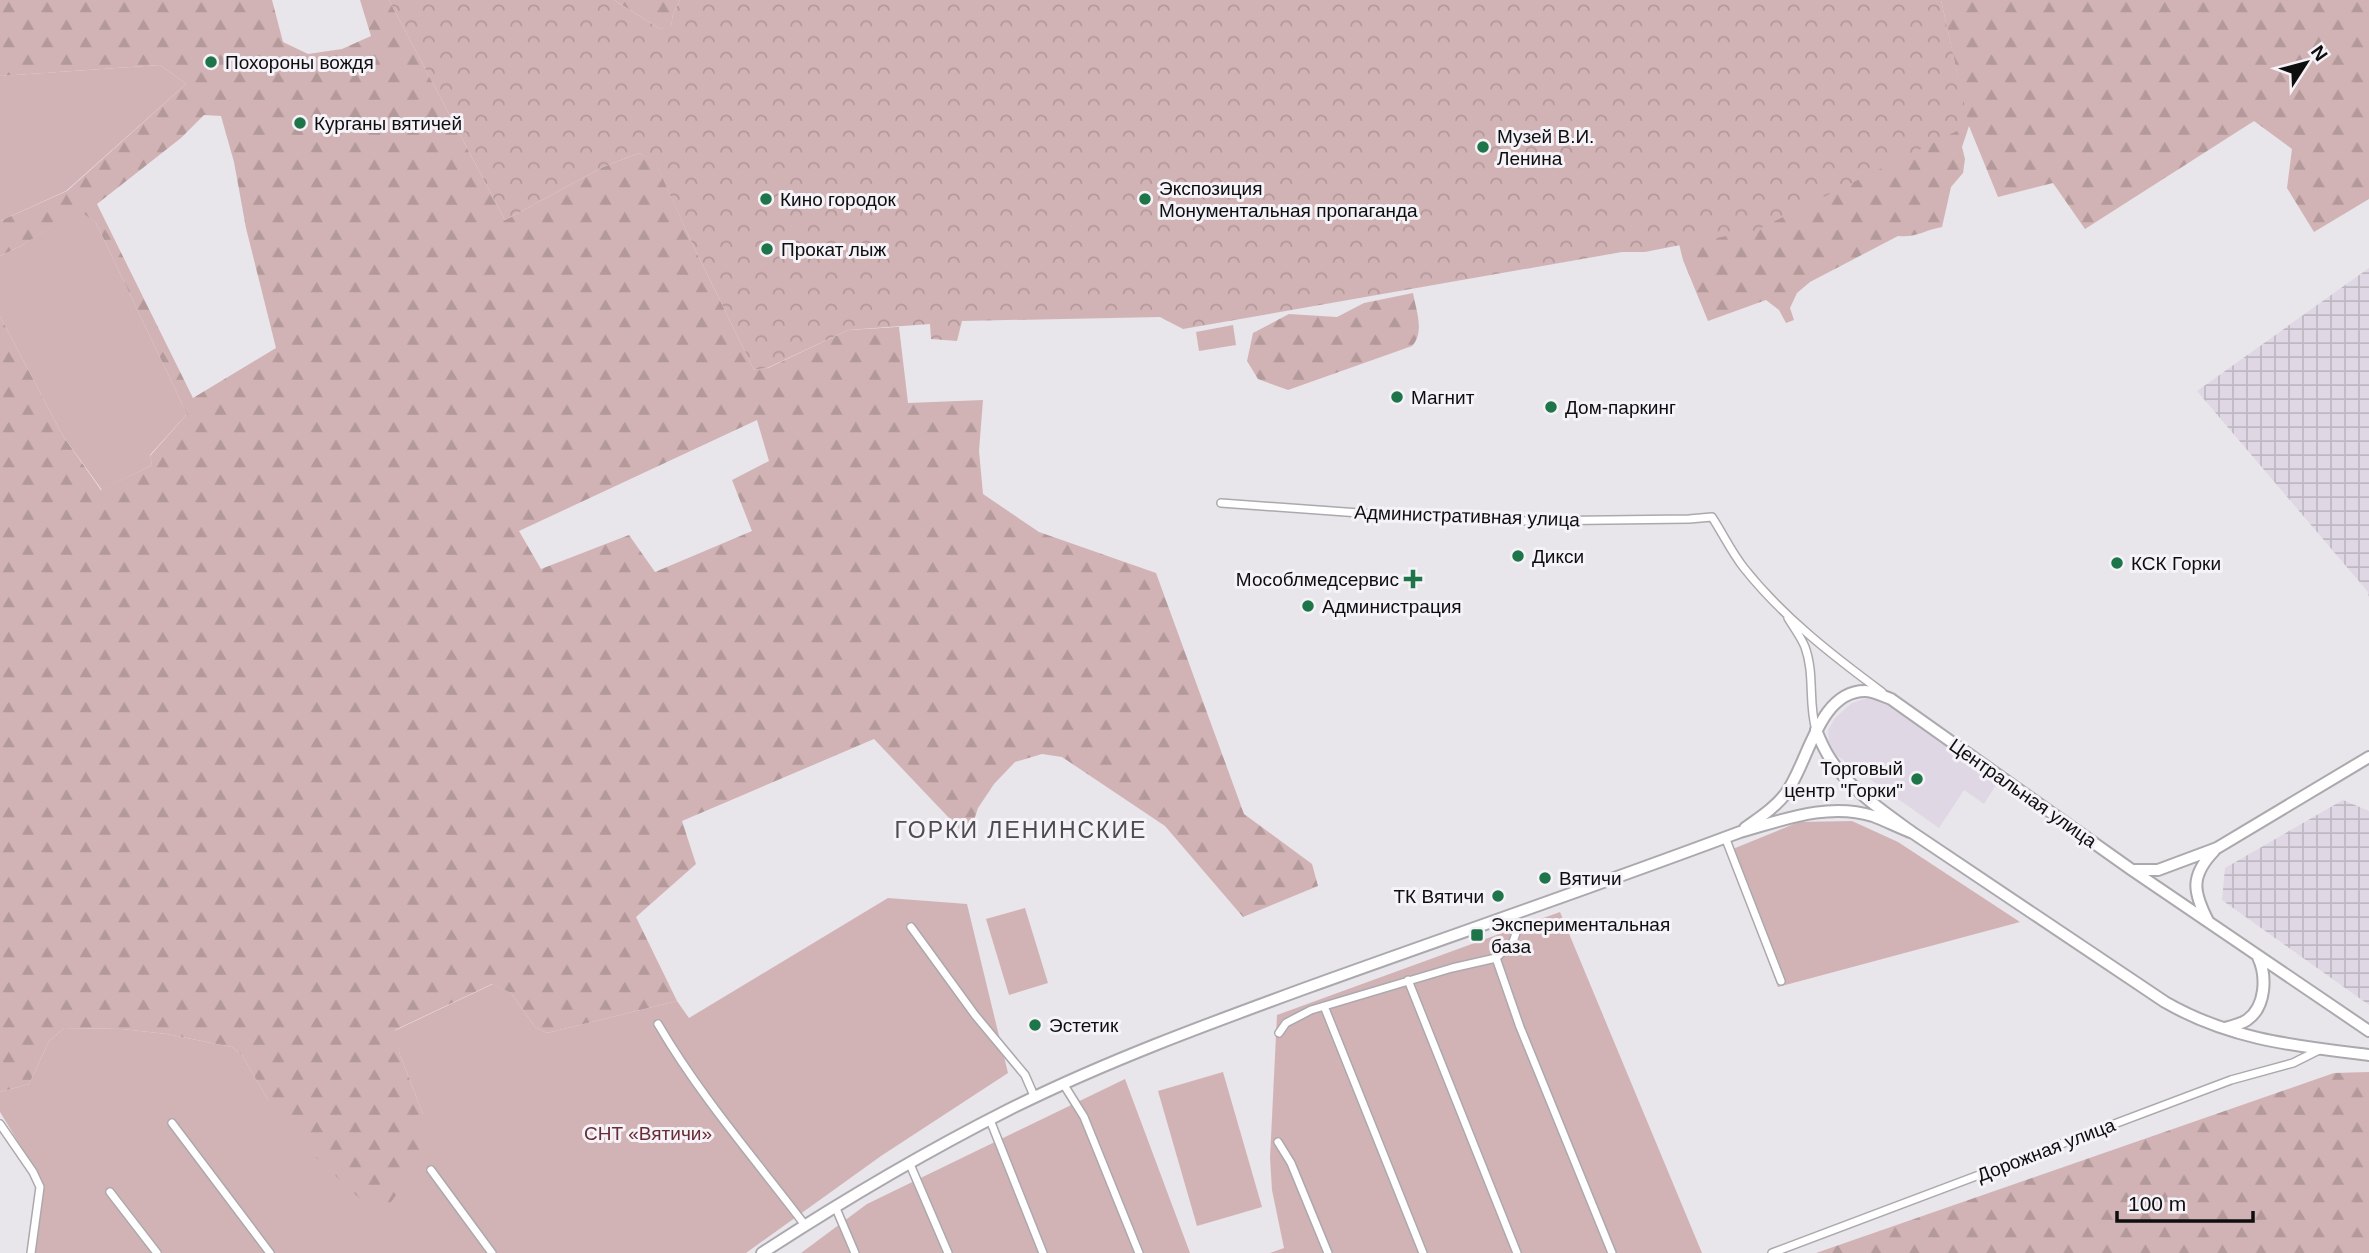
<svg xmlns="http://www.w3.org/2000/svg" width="2369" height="1253" viewBox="0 0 2369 1253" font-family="Arial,sans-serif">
<defs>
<pattern id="industrial-grid" width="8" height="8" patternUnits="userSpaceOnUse" patternTransform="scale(1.75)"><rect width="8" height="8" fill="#dfd8e4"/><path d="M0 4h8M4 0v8" fill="none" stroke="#beb8c2"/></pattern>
<pattern id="forest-firs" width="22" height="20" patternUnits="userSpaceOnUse" patternTransform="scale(1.75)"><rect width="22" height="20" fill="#d2b3b5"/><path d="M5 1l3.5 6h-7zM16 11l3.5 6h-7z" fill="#b3999a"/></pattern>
<pattern id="park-crowns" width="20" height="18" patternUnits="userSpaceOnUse" patternTransform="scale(1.75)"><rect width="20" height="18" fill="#d2b3b5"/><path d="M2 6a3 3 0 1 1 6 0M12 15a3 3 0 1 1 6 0" fill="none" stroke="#b3999a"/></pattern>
</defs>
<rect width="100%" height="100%" fill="#e8e5eb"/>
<path fill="#dfd8e4" d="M1870,697L1888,703L1999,780L1984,804L1964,790L1939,828L1836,755L1829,742L1828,730L1835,718L1852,703Z"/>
<path fill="url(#industrial-grid)" d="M2369,268V599L2368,592L2197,391Z
M2343,800L2369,811V1005L2222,900L2225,868Z"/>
<path fill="#d2b3b5" d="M160,65L186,84L66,191L0,221V76Z
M79,209L96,223L187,414L150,455L152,465L102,490L63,436L0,316V256L21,246Z
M1233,325L1236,345L1199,351L1196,332Z
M1852,821L1898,842L2020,922L1778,987L1728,851L1799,822Z
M888,898L967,904L1008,1073L881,1156L746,1253H33L44,1185L0,1112V1092L29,1084L49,1041L64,1028L122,1029L167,1034L232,1047L242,1055L268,1100L423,1114L400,1055L394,1031L493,984L511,993L535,1027L547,1033L677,1001L689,1018Z
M1025,908L1048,983L1009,995L986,919Z
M1560,912L1702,1253H1270L1284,1248L1272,1190L1270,1158L1277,1015Z
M1223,1072L1262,1207L1197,1226L1158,1091Z
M1125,1079L1190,1253H801L867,1204Z"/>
<path fill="url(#forest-firs)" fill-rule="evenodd" d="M0,0H272L283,42L308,54L342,49L371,36L360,0H389L505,220L603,167L639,153L655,160L690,239L754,370L768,368L848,330L899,327L908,403L983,400L979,451L983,494L1039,532L1156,573L1244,814L1312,864L1318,886L1243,917L1165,826L1062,757L1042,754L1015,762L994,784L978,808L968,838L874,739L682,821L696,864L636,917L677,1001L547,1033L535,1027L511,993L492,984L395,1030L400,1055L423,1114L427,1138L414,1171L391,1202L385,1205L371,1204L359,1198L301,1143L268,1100L242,1055L232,1047L167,1034L122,1029L64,1028L49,1041L29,1084L0,1092V316L63,436L101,490L152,465L150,456L187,414L96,223L79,210L21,246L0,256V221L67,191L186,84L160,65L0,76ZM204,115L221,116L234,162L246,228L276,348L193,398L97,204L181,138ZM757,420L769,461L732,480L752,531L655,572L629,535L541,569L519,531Z
M614,0H680L673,14L671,27L660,29Z
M1941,0H2369V199L2314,232L2287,188L2292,149L2254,121L2085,229L2053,183L1998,197L1969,126L1962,147L1965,159L1963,173L1951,187L1942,227C1925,230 1916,238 1898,236L1810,282L1797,293L1790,308L1794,320L1786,323L1779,310L1766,300L1708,321L1683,260L1676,232L1959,82Z
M1413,293C1416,310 1425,332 1412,346L1288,390L1258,379L1247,361L1253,333L1289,314L1337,317L1364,303Z
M2369,1072V1253H1816L2334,1073Z"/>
<path fill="url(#park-crowns)" d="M389,0H614L660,29L671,26L673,14L680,0H1941L1969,125L1757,230L1645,252H1622L1183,329L1160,317L962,321L957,341L931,339L930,324L848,330L767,368L754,370L690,239L655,161L639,153L603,167L505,220Z"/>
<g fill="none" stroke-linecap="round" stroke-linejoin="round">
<defs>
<path id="minor" d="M1221,503L1387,515L1527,521L1689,519L1712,517C1723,534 1732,553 1744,568C1783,617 1832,655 1882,692
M1788,618C1794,628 1801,637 1805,647C1815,674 1808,703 1816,730
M1725,837L1781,981
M911,927L975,1015L1025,1075L1035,1098
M1496,958L1520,1027L1612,1253
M1408,980L1517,1253
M1324,1006L1423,1253
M658,1024C700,1096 755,1159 805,1225
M1279,1033L1286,1023L1311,1010L1452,968L1496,958L1513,942L1516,933L1508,915
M1064,1085L1084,1117L1139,1253
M990,1120L1043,1253
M172,1123L270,1253
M0,1124L33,1172L40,1187L31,1253
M1278,1142L1291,1163L1328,1253
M909,1162L948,1253
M431,1170L492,1253
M110,1192L157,1253
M835,1206L855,1253
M1772,1253L2231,1080L2293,1063L2319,1050"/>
<path id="secondary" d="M1816,730C1820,740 1825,751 1831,760C1851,790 1884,812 1913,833L2165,1002C2231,1040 2296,1046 2369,1055
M1745,828C1759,818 1776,807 1786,793C1808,764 1818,691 1865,691C1873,691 1883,696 1891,699L2132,870L2369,1031
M2132,870H2158L2217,848L2369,757
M2208,921C2193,892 2190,876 2214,851
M2225,1028C2232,1026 2241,1024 2247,1020C2266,1007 2267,976 2258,957
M762,1253C842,1201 923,1153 1008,1110C1104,1062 1205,1025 1306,988C1450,936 1596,886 1740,832C1783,820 1828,802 1873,816C1886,821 1900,828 1913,833"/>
</defs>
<use href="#minor" stroke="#aca9ae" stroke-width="10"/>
<use href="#secondary" stroke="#aca9ae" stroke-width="14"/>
<use href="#minor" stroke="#fff" stroke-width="7"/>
<use href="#secondary" stroke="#fff" stroke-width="10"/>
</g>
<g fill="#1e7549" stroke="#f5f2f8" stroke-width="2.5">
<circle cx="211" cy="62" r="7"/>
<circle cx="300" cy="123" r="7"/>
<circle cx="1483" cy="147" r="7"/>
<circle cx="766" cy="199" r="7"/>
<circle cx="1145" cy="199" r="7"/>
<circle cx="767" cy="249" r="7"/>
<circle cx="1397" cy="397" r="7"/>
<circle cx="1551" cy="407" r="7"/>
<circle cx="1518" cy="556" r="7"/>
<circle cx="2117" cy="563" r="7"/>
<path d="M1409.5 568.5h7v7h7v7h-7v7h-7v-7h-7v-7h7z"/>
<circle cx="1308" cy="606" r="7"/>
<circle cx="1917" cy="779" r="7"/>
<circle cx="1545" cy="878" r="7"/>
<circle cx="1498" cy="896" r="7"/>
<rect x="1470" y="928" width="14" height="14" rx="3.5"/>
<circle cx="1035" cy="1025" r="7"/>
</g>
<g text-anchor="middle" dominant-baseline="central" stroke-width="6" stroke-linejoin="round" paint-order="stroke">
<g font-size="19" fill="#0f0e0f" stroke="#f5f2f8" text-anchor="start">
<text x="225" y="62">Похороны вождя</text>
<text x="314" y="123">Курганы вятичей</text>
<text x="1497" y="136">Музей В.И.<tspan x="1497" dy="22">Ленина</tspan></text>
<text x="1159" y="188">Экспозиция<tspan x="1159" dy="22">Монументальная пропаганда</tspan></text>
<text x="780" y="199">Кино городок</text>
<text x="781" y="249">Прокат лыж</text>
<text x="1411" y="397">Магнит</text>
<text x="1565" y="407">Дом-паркинг</text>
<text x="1532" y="556">Дикси</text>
<text x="2131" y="563">КСК Горки</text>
<text x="1399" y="579" text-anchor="end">Мособлмедсервис</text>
<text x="1322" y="606">Администрация</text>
<text x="1903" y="768" text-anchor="end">Торговый<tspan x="1903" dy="22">центр "Горки"</tspan></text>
<text x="1559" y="878">Вятичи</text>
<text x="1484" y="896" text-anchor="end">ТК Вятичи</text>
<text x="1491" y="924">Экспериментальная<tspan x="1491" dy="22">база</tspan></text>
<text x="1049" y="1025">Эстетик</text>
</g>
<g font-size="19" fill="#0f0e0f" stroke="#f5f2f8">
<text transform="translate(1467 516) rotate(2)">Административная улица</text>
<text transform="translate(2023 793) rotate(35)">Центральная улица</text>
<text transform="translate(2046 1150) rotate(-21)">Дорожная улица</text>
</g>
<g font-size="19" fill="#692c35" stroke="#f5f2f8">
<text x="648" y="1133">СНТ «Вятичи»</text>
</g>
<g font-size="23" letter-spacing="2" fill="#4e4c50" stroke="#f5f2f8">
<text x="1021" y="830">ГОРКИ ЛЕНИНСКИЕ</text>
</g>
</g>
<g transform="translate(2306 63) rotate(54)" stroke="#f5f2f8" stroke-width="5" paint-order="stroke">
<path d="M0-5L12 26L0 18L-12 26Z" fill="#0f0e0f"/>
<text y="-10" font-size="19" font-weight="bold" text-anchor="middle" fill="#0f0e0f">N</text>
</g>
<path d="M2117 1211v10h136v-10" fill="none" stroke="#0f0e0f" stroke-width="3.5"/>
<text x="2128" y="1211" font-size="21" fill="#0f0e0f" stroke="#f5f2f8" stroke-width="5" paint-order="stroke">100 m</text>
</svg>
